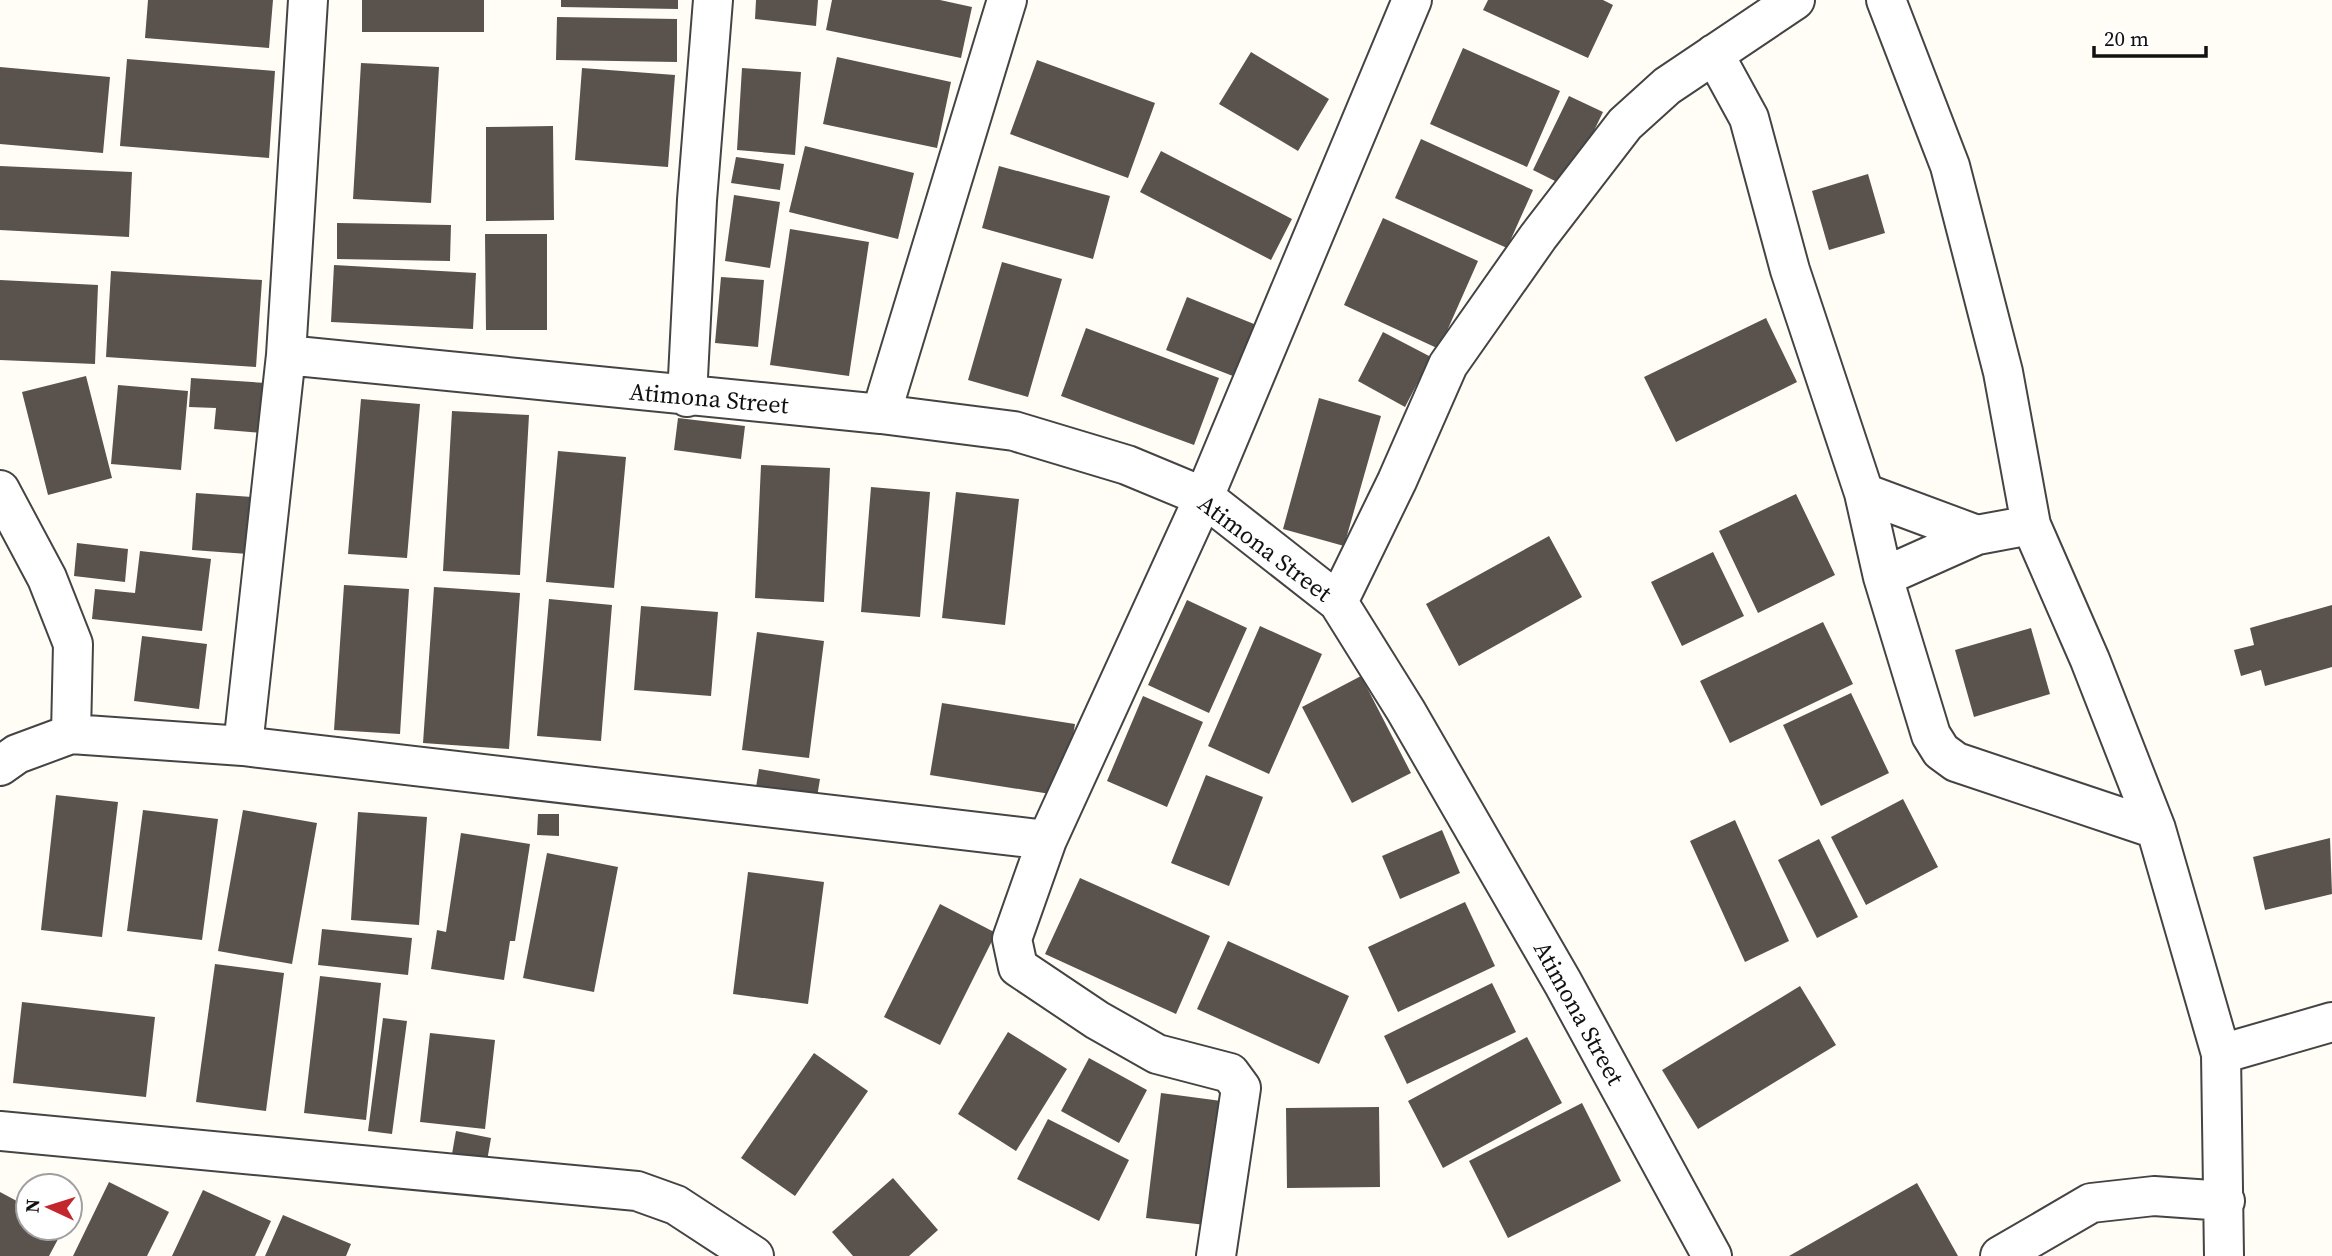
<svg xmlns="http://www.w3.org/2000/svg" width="2332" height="1256" viewBox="0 0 2332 1256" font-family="'Source Serif 4',serif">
<rect width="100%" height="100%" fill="#fffdf5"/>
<path fill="#5a524d" d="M148,0H273L269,48L145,38Z
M362,0H484V32H362Z
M561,0H678V9L561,7Z
M756,0H818L816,26L755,19Z
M832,0H940L972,7L961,58L826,30Z
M1488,0H1603L1613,5L1588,58L1483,10Z
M557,17L677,19V62L556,60Z
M1463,48L1560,91L1527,167L1430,124Z
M1251,52L1329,99L1298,151L1219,104Z
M837,57L951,82L937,148L823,124Z
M127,59L275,71L269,158L120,146Z
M1037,60L1155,103L1128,178L1010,134Z
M361,63L439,67L431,203L353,199Z
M0,67L110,77L103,153L0,144Z
M582,68L675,75L668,167L575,160Z
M742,68L801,72L795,155L737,150Z
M1569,96L1603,112L1567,187L1533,170Z
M553,126L554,220L486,221V127Z
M1421,139L1533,190L1507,248L1395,198Z
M805,146L914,173L898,239L789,212Z
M1161,151L1292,219L1271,260L1140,192Z
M736,157L784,164L780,190L731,183Z
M0,166L132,172L129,237L0,230Z
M999,166L1110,196L1093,259L982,228Z
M1868,174L1885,233L1829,250L1812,191Z
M734,195L780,202L770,268L725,261Z
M1383,218L1478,261L1439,349L1344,305Z
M337,223L451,225L450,261L337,259Z
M790,229L869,242L849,376L770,365Z
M485,234H547V330H486Z
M1002,262L1062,279L1028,397L968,380Z
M334,265L476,273L473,329L331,322Z
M111,271L262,280L256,367L106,357Z
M721,277L764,280L758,347L715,343Z
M0,280L98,285L95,364L0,360Z
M1187,297L1259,326L1238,378L1166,350Z
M1766,318L1797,382L1676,442L1644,377Z
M1086,328L1219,378L1194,445L1061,396Z
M1383,332L1431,357L1405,407L1358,381Z
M86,376L112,478L48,495L22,392Z
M191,378L266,383L263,433L214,429L216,408L189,407Z
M118,385L188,391L181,470L111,464Z
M1319,398L1381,416L1344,546L1283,529Z
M361,399L420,404L407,558L348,554Z
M452,411L529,415L520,575L443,571Z
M678,418L745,426L741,459L674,450Z
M558,451L626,457L614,588L546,582Z
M761,465L830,468L824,602L755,598Z
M871,487L930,492L920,617L861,612Z
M956,492L1019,499L1005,625L942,618Z
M196,493L252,497L248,554L192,550Z
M1796,494L1835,575L1758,613L1719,531Z
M1549,536L1582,597L1459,666L1426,604Z
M77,543L128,549L125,582L74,576Z
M140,551L211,559L202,631L92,619L95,589L135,593Z
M1713,552L1744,616L1682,646L1651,582Z
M344,585L409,589L400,734L334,730Z
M434,587L520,593L509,749L423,743Z
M549,599L612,605L601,741L537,736Z
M1187,600L1247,628L1209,713L1148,685Z
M2332,605V667L2265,686L2261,670L2241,676L2234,650L2254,645L2250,628Z
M641,606L718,612L711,696L634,690Z
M1823,622L1853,684L1730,743L1700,681Z
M1260,626L1322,654L1269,774L1208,746Z
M2031,628L2050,694L1974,717L1955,650Z
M757,632L824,641L809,758L742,750Z
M142,636L207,644L199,709L134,701Z
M1361,676L1411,773L1352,803L1302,707Z
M1851,693L1889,773L1821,806L1783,725Z
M1143,696L1203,722L1167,807L1107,781Z
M942,703L1075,724L1063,796L930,775Z
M759,769L820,779L816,803L755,793Z
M1206,775L1263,797L1229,886L1171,863Z
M56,795L118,802L102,937L41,930Z
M1903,799L1938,867L1866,905L1831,837Z
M143,810L218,819L202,940L127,931Z
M243,810L317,823L292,964L218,951Z
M358,812L427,817L419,925L351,920Z
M538,814H559V836L537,835Z
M1735,820L1789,941L1745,962L1690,841Z
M1442,830L1460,873L1400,899L1382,856Z
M461,833L530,844L515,941H510L504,980L431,969L437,930L446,932Z
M2330,838L2332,894L2265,910L2253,857Z
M1819,839L1858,917L1817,938L1778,860Z
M547,853L618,867L594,992L523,978Z
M748,872L824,882L808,1004L733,994Z
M1080,878L1210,936L1176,1014L1045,954Z
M1465,902L1495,966L1398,1012L1368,947Z
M940,904L996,933L940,1045L884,1017Z
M322,929L412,938L408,975L318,965Z
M1228,941L1349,996L1319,1064L1197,1009Z
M215,964L284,973L266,1111L196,1102Z
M320,976L381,983L366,1120L304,1113Z
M1492,983L1516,1032L1407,1084L1384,1036Z
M1800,986L1836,1045L1698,1129L1662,1070Z
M22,1002L155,1017L146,1097L13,1083Z
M383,1018L407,1021L392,1134L368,1131Z
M1008,1032L1067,1069L1016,1151L958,1114Z
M430,1033L495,1040L485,1129L420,1122Z
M1527,1037L1562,1103L1443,1168L1408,1101Z
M814,1053L868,1091L795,1196L741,1158Z
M1089,1058L1147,1090L1119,1143L1061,1111Z
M1161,1093L1229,1102L1214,1226L1146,1218Z
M1582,1103L1621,1181L1508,1238L1469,1161Z
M1379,1107L1380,1187L1287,1188L1286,1108Z
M1048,1119L1129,1160L1099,1221L1017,1179Z
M456,1131L491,1138L487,1161L452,1154Z
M893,1178L938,1230L909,1256H853L832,1232Z
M109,1182L169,1212L147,1256H73Z
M1917,1183L1958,1256H1789Z
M203,1190L271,1221L255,1256H172Z
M0,1192L28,1207V1228H64L49,1256H0Z
M283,1215L351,1244L346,1256H265Z"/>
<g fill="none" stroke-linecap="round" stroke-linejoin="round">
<defs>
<path id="street" d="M1886,0L1950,166L2003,372L2031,525L2090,660L2156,829L2221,1054L2224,1256
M1714,54L1749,118L1790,270L1864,493L1883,577L1931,735L1941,751L1956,762L2156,829
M286,355L881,414L1014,431L1127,465L1204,497L1338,602L1406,711L1563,983L1712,1256
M687,397L697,200L713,0
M881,414L1007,0
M0,490L47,578L73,644L71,734
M1864,493L1977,535
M1883,577L1977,535L2031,525
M1338,602L1397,481L1448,365L1538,237L1625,124L1667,86L1795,0
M243,746L286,355L308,0
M0,766L17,754L71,734L243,746L1047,840
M2221,1054L2332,1022
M0,1131L637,1191L676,1205L754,1256
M1216,1256L1241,1088L1230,1073L1157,1054L1097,1020L1018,967L1012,939L1047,840L1204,497L1412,0
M2000,1256L2091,1203L2154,1196L2225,1201"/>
</defs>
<use href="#street" stroke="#444" stroke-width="42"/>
<use href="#street" stroke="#fff" stroke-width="38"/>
</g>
<g text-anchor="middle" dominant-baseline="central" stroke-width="7" stroke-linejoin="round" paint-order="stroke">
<g font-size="24" fill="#111" stroke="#fff">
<text transform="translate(709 398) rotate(5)">Atimona Street</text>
<text transform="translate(1265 548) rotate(37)">Atimona Street</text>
<text transform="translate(1579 1013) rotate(61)">Atimona Street</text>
</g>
</g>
<g transform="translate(49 1207) rotate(274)"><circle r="33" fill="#ffffff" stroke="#a0a0a0" stroke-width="2"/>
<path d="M0-5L12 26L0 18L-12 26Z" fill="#c4262e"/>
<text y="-10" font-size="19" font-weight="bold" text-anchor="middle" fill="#111111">N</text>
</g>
<path d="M2094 46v10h112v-10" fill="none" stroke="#111111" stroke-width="3.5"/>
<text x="2104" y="46" font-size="21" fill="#111111" stroke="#ffffff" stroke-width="5" paint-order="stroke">20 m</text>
</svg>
